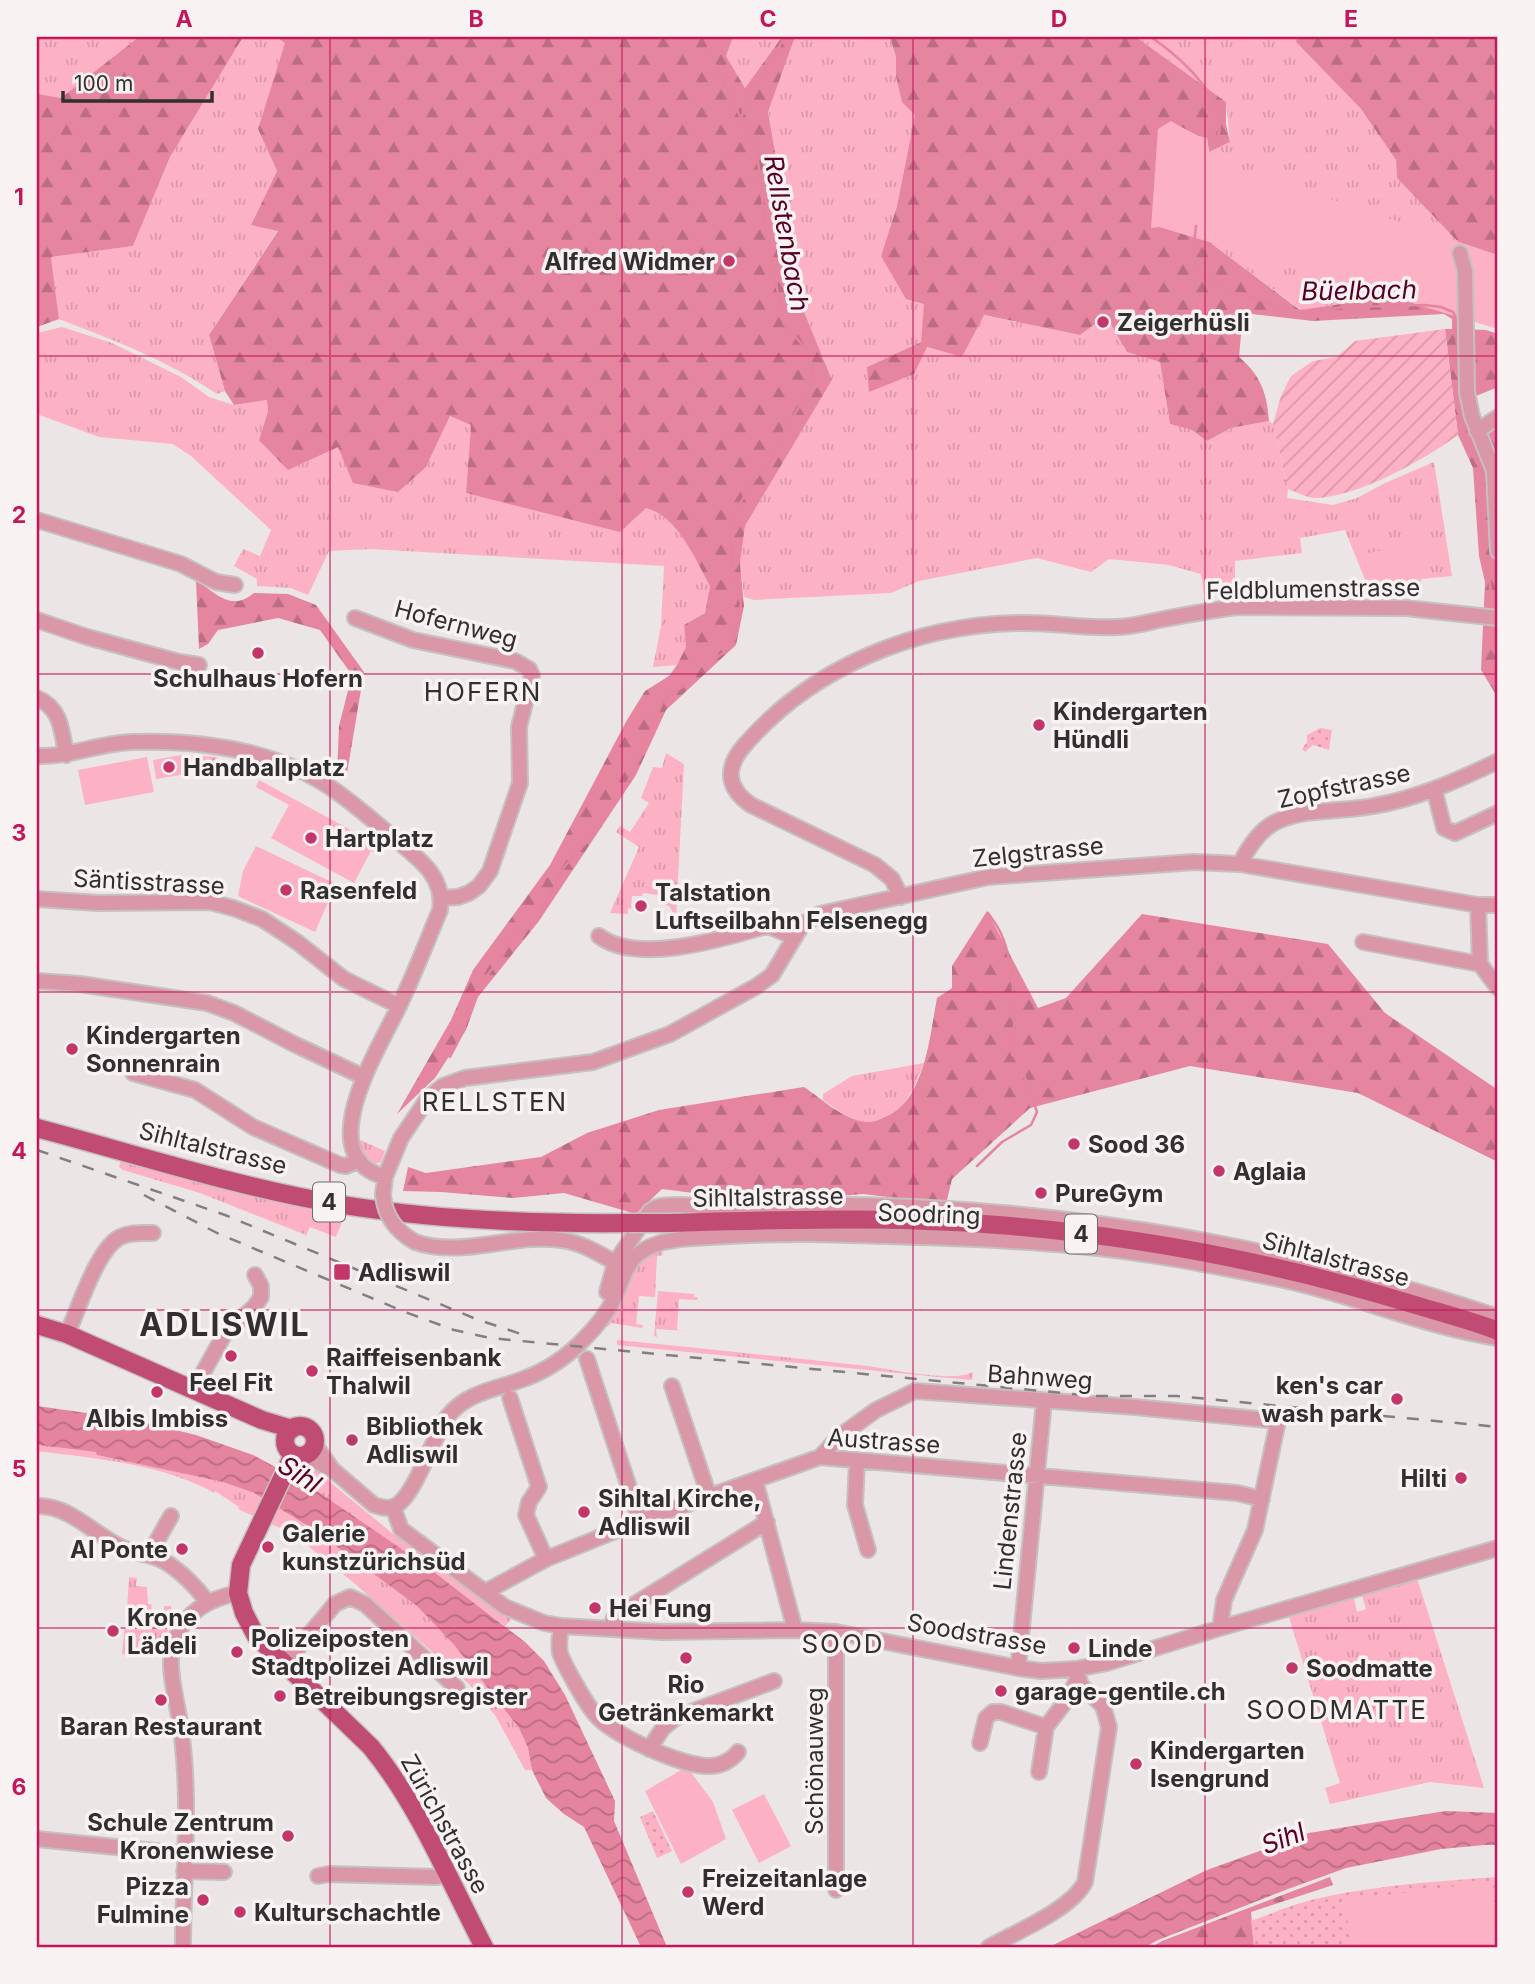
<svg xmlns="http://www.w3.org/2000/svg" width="1535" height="1984" viewBox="0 0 1535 1984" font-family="Inter,sans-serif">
<defs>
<pattern id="grass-tufts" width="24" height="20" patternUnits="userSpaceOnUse" patternTransform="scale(1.75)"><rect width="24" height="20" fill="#fdb1c4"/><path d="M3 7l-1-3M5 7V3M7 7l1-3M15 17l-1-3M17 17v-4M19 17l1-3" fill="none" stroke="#d999a9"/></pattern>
<pattern id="forest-firs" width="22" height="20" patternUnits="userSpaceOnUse" patternTransform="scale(1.75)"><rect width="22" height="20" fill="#e585a0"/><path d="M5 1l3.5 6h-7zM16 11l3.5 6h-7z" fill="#ba6d83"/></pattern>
<pattern id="park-dots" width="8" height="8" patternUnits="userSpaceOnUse" patternTransform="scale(1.75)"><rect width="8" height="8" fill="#fdb1c4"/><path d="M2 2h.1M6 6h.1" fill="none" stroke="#d999a9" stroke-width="1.8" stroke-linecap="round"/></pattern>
<pattern id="garden-furrows" width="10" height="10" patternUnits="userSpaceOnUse" patternTransform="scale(1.75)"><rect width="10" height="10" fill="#fdb1c4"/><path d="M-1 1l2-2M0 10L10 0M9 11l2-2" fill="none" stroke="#d999a9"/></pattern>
<pattern id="water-waves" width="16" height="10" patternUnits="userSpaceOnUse" patternTransform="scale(1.75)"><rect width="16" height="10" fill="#e4849f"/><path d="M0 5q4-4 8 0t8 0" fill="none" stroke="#b96c82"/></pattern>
</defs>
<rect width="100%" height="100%" fill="#ebe5e6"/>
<path fill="url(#grass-tufts)" d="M37,37H143L61,98L37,95V97Z
M243,37H277L286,42L258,129L277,171L251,225L278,230L209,335L225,391L217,394C168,361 114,340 59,319L51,257L133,246L170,157Z
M733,37H782L745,88L726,56Z
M795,37H890L896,57V76L915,115L897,206L881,256L925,303L921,342L867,367L926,347L962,357L983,315L1080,335L1106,316L1127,352L1160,362L1170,424L1192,429L1207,441L1231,428L1269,421L1273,424L1288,489L1287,498L1333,505L1357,498L1385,483L1434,462L1452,576L1421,579L1419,589L1368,587L1345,530L1300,538L1302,553L1235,561V592L1204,595L1201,574L1169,565L1109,559L1091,572L1037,558L919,581L891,593L754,600L744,597L740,563L745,526L832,380L788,273L771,204L778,169L768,112Z
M1136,37H1297L1296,42L1361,109L1396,160L1397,178L1460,244L1430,291L1301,310L1212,244L1208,213L1209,152L1230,142L1226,102Z
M62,327L112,343L181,377L209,397L234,405L267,400L268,411L259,440L338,447L426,467L450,416L471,425L466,493L647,508C679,517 695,559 710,586L705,613L684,625L686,647L677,665L653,667L661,626L664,566L370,549L329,551L308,595L291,588L257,586V579L234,566L243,549L260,556L271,530L191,456L173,444L99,437L37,414V333Z
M666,753L684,764L676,917L669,906L658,902V895L643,893L642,896H632L631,909L628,908V914L610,913L639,847L616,832L620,826L630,832L649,803L641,798L653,767L662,768Z
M924,1063C913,1092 895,1133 856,1120C844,1116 833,1107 823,1100V1094L852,1076Z
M358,1139L385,1151L381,1162L375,1164C366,1157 361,1150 358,1139Z
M121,1159L304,1206L345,1214L336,1237L310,1227L306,1235L200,1193L123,1170L119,1167Z
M663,1250L662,1256H657L655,1297L639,1296L636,1324L643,1325L642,1328L612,1323L607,1327C611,1307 629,1267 647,1256C651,1253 658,1252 663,1250Z
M658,1291L694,1294V1297H698L697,1300L679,1299L677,1330L686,1331L656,1329L657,1337L654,1336Z
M617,1340C700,1348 784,1357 867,1366C892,1369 952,1383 973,1372L972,1380L939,1377L617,1345Z
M37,1444L97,1452L98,1455L223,1482L254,1493L313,1529L417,1606L455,1646L519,1728L528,1748L532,1770H525L495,1715L470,1685L354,1583L302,1541L298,1532L291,1533L238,1509L239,1507L215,1491L214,1493C165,1464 92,1458 37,1451Z
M301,1466C311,1465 326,1471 330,1482L392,1533L492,1607L507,1617H513L505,1626L425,1565L292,1476Z
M129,1577L137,1578L136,1586L147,1587L148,1604H151L152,1612L164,1613V1606H171L173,1621L167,1622L168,1637L163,1655L134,1652L133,1656L122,1654L126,1616H130L131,1609L127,1608Z
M1408,1579L1409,1581H1418L1484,1788L1430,1782L1330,1804L1325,1788L1340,1783L1288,1614L1353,1594L1357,1612L1366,1609L1361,1592Z"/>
<path fill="url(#forest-firs)" d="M139,37H243L170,157L133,246L51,257L59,319L37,327V94L61,98Z
M277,37H733L726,56L745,88L782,37H795L768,112L778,169L771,204L788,273L832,380L745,526L740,563L744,606L736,645L666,710L636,775L539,921L478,997L466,1030L435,1078L397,1114L451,1020L473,970L550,865L627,720L645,691L669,676L677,665L686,647L684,625L705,613L710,586C695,559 678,516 646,508L620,532L466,493L471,425L450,416L426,467L398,492L353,483L338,447L288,470L259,440L268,411L267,400L234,405L225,391L209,335L278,231L251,225L277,171L258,129L285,43Z
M890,37H1136L1226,102V124L1230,142L1209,152L1207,138L1198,136L1171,122L1208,213L1212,244L1300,310L1430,291L1462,319L1463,329L1486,330L1498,334V387L1471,398L1480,424L1498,429V698L1481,670L1485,582L1479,556L1473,468L1458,435L1445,329H1452V319L1444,314L1313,321L1243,313L1239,357C1261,376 1267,393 1269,421L1231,428L1207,441L1192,430L1170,424L1160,362L1127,352L1106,316L1080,335L984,315L962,357L927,347L914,374L869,392L867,367L921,342L924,304L906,299L881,256L897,206L915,115L902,102L896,76V57Z
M1297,37H1498V256L1460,244L1397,178L1396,160L1361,109L1296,42Z
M196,580C217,594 231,612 254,593L288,594L316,605L364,672L346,779L337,776L339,726L352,675L320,630L278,618L218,630L208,644L199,649Z
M987,911L1038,1008L1066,998L1142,914L1328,944L1385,1013L1498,1090V1162L1358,1093L1190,1066L1030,1108L952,1179L946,1204L863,1194L816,1198L705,1200L701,1194L662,1189L636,1214L564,1193L513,1198L441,1192L403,1191L408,1167L426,1173L541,1157L587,1133L659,1110L804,1087C822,1099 847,1123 870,1122C875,1122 881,1119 885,1117C925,1102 930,1034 937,998L952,988V966Z
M1330,1877L1333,1885L1251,1912L1254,1947H1152L1162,1941Z"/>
<path fill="url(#park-dots)" d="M1320,728L1332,730L1329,750L1313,745L1305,752L1302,749L1307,742V735Z
M185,755L217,757L208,770L188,773Z
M653,1811L672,1851L657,1858L640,1817Z
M1497,1877L1498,1947H1254L1251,1921C1275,1912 1299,1902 1324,1897C1381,1885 1439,1881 1497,1877Z"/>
<path fill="url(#garden-furrows)" d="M1445,329L1458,435C1424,460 1356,498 1314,498C1305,497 1296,492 1288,489L1273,424L1281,396L1291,376L1313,361L1337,357L1355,341Z"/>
<path fill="#fdb1c4" d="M1171,121L1197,136L1207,138L1209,152L1220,162L1498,255V329L1159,227L1151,228L1158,129Z
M1420,543L1426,572L1368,583L1363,554Z
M182,755L186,774L156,779L153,760Z
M147,757L154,792L85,805L78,770Z
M259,780L380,846L376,853L371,851L354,883L271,838L289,805L256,787Z
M256,846L336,884L315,932L238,896L243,871Z
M683,1769L690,1771L713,1802L726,1839L681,1864L645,1791Z
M764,1794L791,1846L759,1863L732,1810Z
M1492,1882L1498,1947H1351L1345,1900Z"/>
<path fill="url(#water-waves)" d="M37,1406L129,1419L196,1435L253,1455L305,1483L425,1565L525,1642L544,1661L565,1695L615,1801L614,1821L667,1947H641L584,1827L564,1814L546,1798L532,1770L528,1748L519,1728L455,1646L417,1606L313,1529L254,1493L223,1482L97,1455L96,1452L39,1445L37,1444Z
M1446,1811L1498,1813V1845H1484L1441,1849L1346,1868L1288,1889L1158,1940L1145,1947H1049L1207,1870L1309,1833Z"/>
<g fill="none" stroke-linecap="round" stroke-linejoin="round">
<path stroke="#e4849f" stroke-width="2.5" d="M708,37V50L757,151L765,226L784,324L807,350L813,367L808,392L785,430L772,457L750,486L731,519L732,562L741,604L735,635L727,650L716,658
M1151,37C1180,57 1240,108 1213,146
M742,116L747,98L785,37
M1196,226L1193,253L1196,267L1211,283L1232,292L1306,313L1343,307L1425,305L1441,307L1453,312L1458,321L1456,335L1460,374
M1466,419L1468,431
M1470,443L1482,469L1481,531L1490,584L1491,608
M1494,635L1498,658
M625,788L664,699L687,684
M988,913C993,920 999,928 1002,936C1015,966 1016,1023 1012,1055
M450,1057L464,1030L469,1006L478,986L497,963L511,937L537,921L564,867L601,826
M977,1166L1002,1142L1031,1125L1037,1112L1023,1072
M305,1484L306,1473"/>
<defs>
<path id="minor" d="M1460,253L1465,271L1467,392L1472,416L1494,471L1498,551
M1477,431L1498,417
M37,520L181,564L216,582L235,585
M355,618L413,640L515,661L529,669L532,675L519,727L520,783L490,871L479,886L469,893L458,897L441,898
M37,620L87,637L179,662L199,665
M37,698C61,708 62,731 66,755
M37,756C70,757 100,743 132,742C197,740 265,748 322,782C348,798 371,819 394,838C418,859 445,875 440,910C427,941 415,973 400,1004C382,1044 308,1156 385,1177
M1434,789L1444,828L1455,833L1498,813
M1240,864C1248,848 1261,828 1278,821C1307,808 1342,812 1373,806C1416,799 1459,780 1498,761
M901,897L892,879L875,865L751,805C728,789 724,770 743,747C811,667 917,624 1021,623C1053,622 1085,629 1117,627C1131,627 1145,623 1159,620C1185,615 1211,610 1237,607L1406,608L1498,618
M37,899L98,903L210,902L233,908L262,919L297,942L344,979L399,1006
M1478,905L1480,964
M599,936C637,965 722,939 763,927H771L794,937
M1363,942L1480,964L1498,988
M37,981L80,984L207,1003L234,1013L296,1045L364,1077
M133,1073L195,1090L253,1127L340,1165L346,1166L359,1160
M383,1195L385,1177L401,1138L428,1098L443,1086L465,1078L593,1062L670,1034L757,986L772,975L802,925L820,914L988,877L1194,862L1240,864L1478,905H1498
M415,1242C463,1259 517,1231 567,1241C587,1245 603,1256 621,1266
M607,1292L615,1263L650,1211L657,1207C672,1203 690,1206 705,1206C732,1206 758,1205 784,1205C1026,1201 1269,1240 1498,1317
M67,1334C79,1309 96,1250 120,1237C130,1232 141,1233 153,1233
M587,1359L640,1521
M672,1386L709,1496
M194,1389L224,1335L255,1306L261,1297V1286L255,1275
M510,1398L539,1487L529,1502L526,1515L546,1559
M315,1445L330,1466
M306,1456L333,1470L374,1505C380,1507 386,1509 393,1507C414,1500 433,1436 448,1416C468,1391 499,1389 526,1378C547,1370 568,1356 584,1339C595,1328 607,1313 614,1299C626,1272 627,1253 660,1243C676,1238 694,1238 710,1237C757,1234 803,1233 850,1235C926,1237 1002,1239 1078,1246C1147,1252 1216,1266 1284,1280C1356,1296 1425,1327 1498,1338
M820,1457L840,1436L876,1410L915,1391L1135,1407L1278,1421L1255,1530L1224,1600L1220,1628
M857,1461L855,1505L868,1550
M755,1480L795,1630
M37,1506C70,1505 94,1535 123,1548C136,1554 151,1554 164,1561C179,1570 197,1587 207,1602
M393,1507L401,1529L505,1607L544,1623L561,1626L663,1632L795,1630L836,1632L1018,1668L1041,1671L1076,1669L1107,1663L1220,1628L1498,1548
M149,1555L171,1516
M485,1592L546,1559L640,1521L820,1457L1237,1493L1262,1499
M561,1626C560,1635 558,1645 560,1653C564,1665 586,1704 595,1714C612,1735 683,1767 710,1766C720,1766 731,1761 738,1752
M610,1629L614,1618L619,1614L767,1522
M292,1655L335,1604L350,1597L365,1604L457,1688
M1018,1668L1044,1401
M980,1743L986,1718L993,1712H1001L1046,1727
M649,1749L663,1728L675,1718L774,1681
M1039,1772L1046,1727L1069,1697L1077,1679
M37,1839L184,1854
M184,1871L224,1872
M318,1876L329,1874L435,1877L447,1875
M836,1890V1632
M183,1947C183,1871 192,1792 179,1717C175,1691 165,1662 176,1637C187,1611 211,1598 238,1593
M989,1947C1016,1932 1072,1909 1085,1882L1109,1727L1103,1706L1081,1685L1076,1669"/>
<path id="major" d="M37,1128C135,1154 237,1187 337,1204C434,1220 531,1224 629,1223
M665,1223C775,1220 887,1216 998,1225C1138,1236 1278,1263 1412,1304C1441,1313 1470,1320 1498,1331
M37,1325L67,1334L262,1420L292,1429
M285 1441a15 15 0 1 1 30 0a15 15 0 1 1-30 0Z
M293,1455L241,1565L238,1593L244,1613L256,1636L371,1747C419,1806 449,1880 484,1947"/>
</defs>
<use href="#minor" stroke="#c6c1c1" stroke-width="18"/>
<use href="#major" stroke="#c6c1c1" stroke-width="21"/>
<use href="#minor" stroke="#d997a8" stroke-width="14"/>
<use href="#major" stroke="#c14c73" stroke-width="18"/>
<path stroke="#837f80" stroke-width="2.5" stroke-dasharray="12 12" stroke-linecap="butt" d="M37,1150L225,1215L476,1319L521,1334
M144,1195L217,1233L405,1312L454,1330L490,1338L1094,1396H1177L1498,1427"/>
<defs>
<path id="minor-bridge" d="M383,1195C385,1217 396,1231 415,1242"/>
<path id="major-bridge" d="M629,1223H665"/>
</defs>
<use href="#minor-bridge" stroke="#c6c1c1" stroke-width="18" stroke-linecap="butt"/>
<use href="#major-bridge" stroke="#c6c1c1" stroke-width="21" stroke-linecap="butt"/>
<use href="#minor-bridge" stroke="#d997a8" stroke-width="14"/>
<use href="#major-bridge" stroke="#c14c73" stroke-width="18"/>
</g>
<path fill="none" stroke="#c2185b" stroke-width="2" stroke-opacity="0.55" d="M330,37V1947M622,37V1947M913,37V1947M1205,37V1947M37,356H1498M37,674H1498M37,992H1498M37,1310H1498M37,1628H1498"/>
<g fill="#c2366a" stroke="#f8f2f3" stroke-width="2.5">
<circle cx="729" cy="261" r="7"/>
<circle cx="1103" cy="322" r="7"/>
<circle cx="258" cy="653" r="7"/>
<circle cx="1039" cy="725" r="7"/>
<circle cx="169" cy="767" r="7"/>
<circle cx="311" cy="838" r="7"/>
<circle cx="286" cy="890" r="7"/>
<circle cx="641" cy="906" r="7"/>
<circle cx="72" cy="1049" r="7"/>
<circle cx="1074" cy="1144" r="7"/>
<circle cx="1219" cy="1171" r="7"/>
<circle cx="1041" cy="1193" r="7"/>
<rect x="333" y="1263" width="18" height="18" rx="3.5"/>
<circle cx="231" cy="1356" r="7"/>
<circle cx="312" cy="1371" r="7"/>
<circle cx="157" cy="1392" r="7"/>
<circle cx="1397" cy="1399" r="7"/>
<circle cx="352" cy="1440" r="7"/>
<circle cx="1461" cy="1478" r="7"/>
<circle cx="584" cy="1512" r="7"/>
<circle cx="268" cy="1547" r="7"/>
<circle cx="182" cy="1549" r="7"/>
<circle cx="595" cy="1608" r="7"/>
<circle cx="113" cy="1631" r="7"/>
<circle cx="1074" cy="1648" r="7"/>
<circle cx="237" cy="1652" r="7"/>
<circle cx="686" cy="1658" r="7"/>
<circle cx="1292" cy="1668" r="7"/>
<circle cx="1001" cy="1691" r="7"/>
<circle cx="280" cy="1696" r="7"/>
<circle cx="161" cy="1700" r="7"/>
<circle cx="1136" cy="1764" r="7"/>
<circle cx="288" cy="1836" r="7"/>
<circle cx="688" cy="1892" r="7"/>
<circle cx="203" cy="1900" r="7"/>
<circle cx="240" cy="1912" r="7"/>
</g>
<g text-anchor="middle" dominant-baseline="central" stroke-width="7" stroke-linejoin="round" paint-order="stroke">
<g fill="#f8f2f3" stroke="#6d6a6a" stroke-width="2">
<rect x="313" y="1182.5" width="32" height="39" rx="5"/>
<rect x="1065" y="1214.5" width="32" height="39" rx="5"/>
</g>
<g font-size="23" font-weight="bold" fill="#312f2f">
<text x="329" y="1202">4</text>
<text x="1081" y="1234">4</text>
</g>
<g font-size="24" font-weight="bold" fill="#312f2f" stroke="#f8f2f3" text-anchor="start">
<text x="715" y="261" text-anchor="end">Alfred Widmer</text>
<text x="1117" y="322">Zeigerhüsli</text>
<text x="258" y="678" text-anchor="middle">Schulhaus Hofern</text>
<text x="1053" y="711">Kindergarten<tspan x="1053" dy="28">Hündli</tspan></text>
<text x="183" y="767">Handballplatz</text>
<text x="325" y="838">Hartplatz</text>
<text x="300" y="890">Rasenfeld</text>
<text x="655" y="892">Talstation<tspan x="655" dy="28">Luftseilbahn Felsenegg</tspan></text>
<text x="86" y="1035">Kindergarten<tspan x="86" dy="28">Sonnenrain</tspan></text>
<text x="1088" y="1144">Sood 36</text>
<text x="1233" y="1171">Aglaia</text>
<text x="1055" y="1193">PureGym</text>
<text x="358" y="1272">Adliswil</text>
<text x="326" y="1357">Raiffeisenbank<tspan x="326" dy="28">Thalwil</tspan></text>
<text x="231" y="1382" text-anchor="middle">Feel Fit</text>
<text x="1383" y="1385" text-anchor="end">ken's car<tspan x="1383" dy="28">wash park</tspan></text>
<text x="157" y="1418" text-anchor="middle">Albis Imbiss</text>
<text x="366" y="1426">Bibliothek<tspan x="366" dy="28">Adliswil</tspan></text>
<text x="1447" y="1478" text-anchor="end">Hilti</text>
<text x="598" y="1498">Sihltal Kirche,<tspan x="598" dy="28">Adliswil</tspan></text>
<text x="282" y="1533">Galerie<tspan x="282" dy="28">kunstzürichsüd</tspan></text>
<text x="168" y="1549" text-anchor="end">Al Ponte</text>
<text x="609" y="1608">Hei Fung</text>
<text x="127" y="1617">Krone<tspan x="127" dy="28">Lädeli</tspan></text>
<text x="251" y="1638">Polizeiposten<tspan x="251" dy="28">Stadtpolizei Adliswil</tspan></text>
<text x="1088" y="1648">Linde</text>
<text x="1306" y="1668">Soodmatte</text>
<text x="686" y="1684" text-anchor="middle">Rio<tspan x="686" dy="28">Getränkemarkt</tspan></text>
<text x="1015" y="1691">garage-gentile.ch</text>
<text x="294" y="1696">Betreibungsregister</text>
<text x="161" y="1726" text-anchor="middle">Baran Restaurant</text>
<text x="1150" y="1750">Kindergarten<tspan x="1150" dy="28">Isengrund</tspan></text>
<text x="274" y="1822" text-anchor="end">Schule Zentrum<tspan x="274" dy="28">Kronenwiese</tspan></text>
<text x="702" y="1878">Freizeitanlage<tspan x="702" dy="28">Werd</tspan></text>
<text x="189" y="1886" text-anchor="end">Pizza<tspan x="189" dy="28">Fulmine</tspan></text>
<text x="254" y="1912">Kulturschachtle</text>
</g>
<g font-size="24" fill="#312f2f" stroke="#f8f2f3">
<text transform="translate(1313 589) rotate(-1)">Feldblumenstrasse</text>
<text transform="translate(456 624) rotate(15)">Hofernweg</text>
<text transform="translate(1344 786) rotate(-12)">Zopfstrasse</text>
<text transform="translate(1038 852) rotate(-6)">Zelgstrasse</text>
<text transform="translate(149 882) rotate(3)">Säntisstrasse</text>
<text transform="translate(213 1148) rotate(14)">Sihltalstrasse</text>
<text transform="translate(768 1197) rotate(-1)">Sihltalstrasse</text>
<text transform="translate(929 1214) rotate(2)">Soodring</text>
<text transform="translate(1336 1259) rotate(15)">Sihltalstrasse</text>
<text transform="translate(1040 1377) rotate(4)">Bahnweg</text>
<text transform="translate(884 1441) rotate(4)">Austrasse</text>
<text transform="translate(1010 1511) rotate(-84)">Lindenstrasse</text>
<text transform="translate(977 1634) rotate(10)">Soodstrasse</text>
<text transform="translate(814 1761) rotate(-90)">Schönauweg</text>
<text transform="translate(445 1824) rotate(61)">Zürichstrasse</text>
</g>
<g font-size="26" font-style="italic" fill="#570027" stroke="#f8f2f3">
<text transform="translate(787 233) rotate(80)">Rellstenbach</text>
<text transform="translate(1359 290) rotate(-1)">Büelbach</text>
<text transform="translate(300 1474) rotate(33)">Sihl</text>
<text transform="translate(1283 1838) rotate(-21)">Sihl</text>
</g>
<g font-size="26" letter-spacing="2" fill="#332f30" stroke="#f8f2f3">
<text x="483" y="691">HOFERN</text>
<text x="495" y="1101">RELLSTEN</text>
<text x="843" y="1643">SOOD</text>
<text x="1337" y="1709">SOODMATTE</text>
</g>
<g font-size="32" font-weight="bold" letter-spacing="2" fill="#332f30" stroke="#f8f2f3">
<text x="225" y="1324">ADLISWIL</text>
</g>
</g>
<rect width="1535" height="1984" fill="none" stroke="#f8f2f3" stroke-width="77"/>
<path d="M63 91v10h149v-10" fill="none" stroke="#312f2f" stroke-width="3.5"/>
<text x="74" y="91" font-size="21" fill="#312f2f" stroke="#f8f2f3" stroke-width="5" paint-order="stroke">100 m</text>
<rect x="38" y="38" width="1458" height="1908" fill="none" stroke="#c2185b" stroke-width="2.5"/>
<g font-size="23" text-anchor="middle" font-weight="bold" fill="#c2185b">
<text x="184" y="27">A</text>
<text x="476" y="27">B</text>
<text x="768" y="27">C</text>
<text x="1059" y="27">D</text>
<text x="1351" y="27">E</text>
<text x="19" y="205">1</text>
<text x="19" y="523">2</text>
<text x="19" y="841">3</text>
<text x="19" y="1159">4</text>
<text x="19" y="1477">5</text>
<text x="19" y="1795">6</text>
</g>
</svg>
